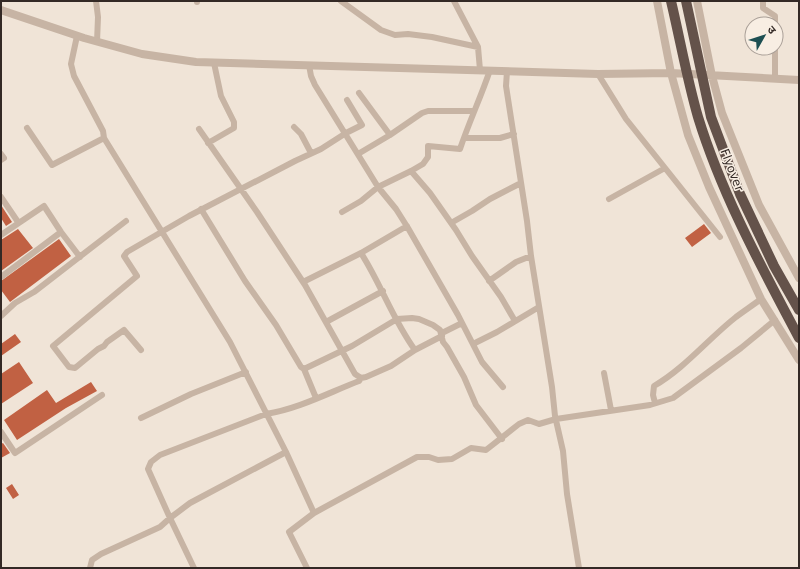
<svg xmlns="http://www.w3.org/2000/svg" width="800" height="569" viewBox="0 0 800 569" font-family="'DejaVu Sans','Noto Sans Devanagari',sans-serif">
<rect width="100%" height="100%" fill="#f0e4d7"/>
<path fill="#c16143" d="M1,205L12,222L6,226L1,218Z
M704,224L711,233L692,247L685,238Z
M18,229L33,248L1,271V240Z
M59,239L71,256L10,302L1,290V281Z
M15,334L21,342L1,356V344Z
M19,362L33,383L1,404V374Z
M91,382L97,391L66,408L17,440L4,420L47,390L56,403Z
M3,443L10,453L1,458V444Z
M12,484L19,495L13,499L6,488Z"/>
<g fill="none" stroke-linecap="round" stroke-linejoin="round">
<path stroke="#c7b4a4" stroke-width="6" d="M96,1L98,17L97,42
M197,1V2
M341,1L381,30L395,35L408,34L432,37L478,47
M454,1L478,47L480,70
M763,1V8L775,16V24
M77,36L71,64L74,76L103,131L104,138L230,342L286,452L314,513
M309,65L311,76L315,85L378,187L396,209L408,228L458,315L482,362L503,387
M507,71L506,86L527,221L531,256L552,387L555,416L563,451L567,494L579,568
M598,74L626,119L720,237
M775,78V48
M359,93L390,135
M294,127L301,134L311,153
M27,128L52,165L104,138
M199,129L257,212L305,285L355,374L361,378L366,377L391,366L415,350L442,336
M464,138H500L514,134
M208,143L234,128V122L221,96L214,63
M1,154L4,158L1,160
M358,154L390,135L422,113L428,111H474
M411,171L430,193L456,230L472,256L501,297L515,321
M1,197L18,222
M609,199L665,168
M201,209L245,281L276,325L301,367L304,369L316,398
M342,212L361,201L378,187L411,171L423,164L428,157V146L460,149C469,122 481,97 490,70
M451,223L472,211L490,199L521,183
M1,235L44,206L61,232L80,257
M361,253C381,284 393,320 415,350
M1,277L61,232
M489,281L516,262L531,256
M303,282L361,253L407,226
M1,316L15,303L34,292L126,221
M326,322L383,291
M442,333L462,323
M473,344L497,332L539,307
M141,350L124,330L107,342L104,346L98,349L75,368L69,367L53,346L137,276L124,256L127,252L189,216L295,161L321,149L346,133L362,125L347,100
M304,369L352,346L397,319L412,318L419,319L433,325L440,330L443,342L447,347L464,377L476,405L502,439
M604,373L611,410
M655,403L653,395L654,386C685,368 708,339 736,317C744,311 753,305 761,299
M141,418L191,394L246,372
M1,432L15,453L102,395
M90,568L92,560L101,554L160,527L170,518L190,503L286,452
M194,568L170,518L148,469L151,462L160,455L266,414C298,409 328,393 359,381L361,378
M307,568L289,532L314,513L417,457H429L438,460L452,459L471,448L486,450L519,424L528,420L539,424L556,419L650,405L673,398L741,348L775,320"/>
<path stroke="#c7b4a4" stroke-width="8" d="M657,1L671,73L688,135L709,187L761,299L799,360
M697,1L712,76L722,113L759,205L799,278
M1,10L84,38L142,54L196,62L598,74L671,73L799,80"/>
<path stroke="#64524a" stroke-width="10" d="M671,1C680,39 687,79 698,117C722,195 761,266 799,338
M686,1L711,117L740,194L774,266L799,310"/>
</g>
<g text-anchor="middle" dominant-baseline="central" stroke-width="3" stroke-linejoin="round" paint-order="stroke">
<g font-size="12" fill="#332925" stroke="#f8eee3">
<text transform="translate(732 170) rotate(69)">Flyover</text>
</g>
</g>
<rect width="800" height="569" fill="none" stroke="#332925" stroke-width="4"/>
<g transform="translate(764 36) rotate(51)"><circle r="19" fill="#f8eee3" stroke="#a99f97"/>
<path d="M0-3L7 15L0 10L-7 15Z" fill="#1d4f52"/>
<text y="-6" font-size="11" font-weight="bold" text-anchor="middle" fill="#332925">उ</text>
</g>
</svg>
